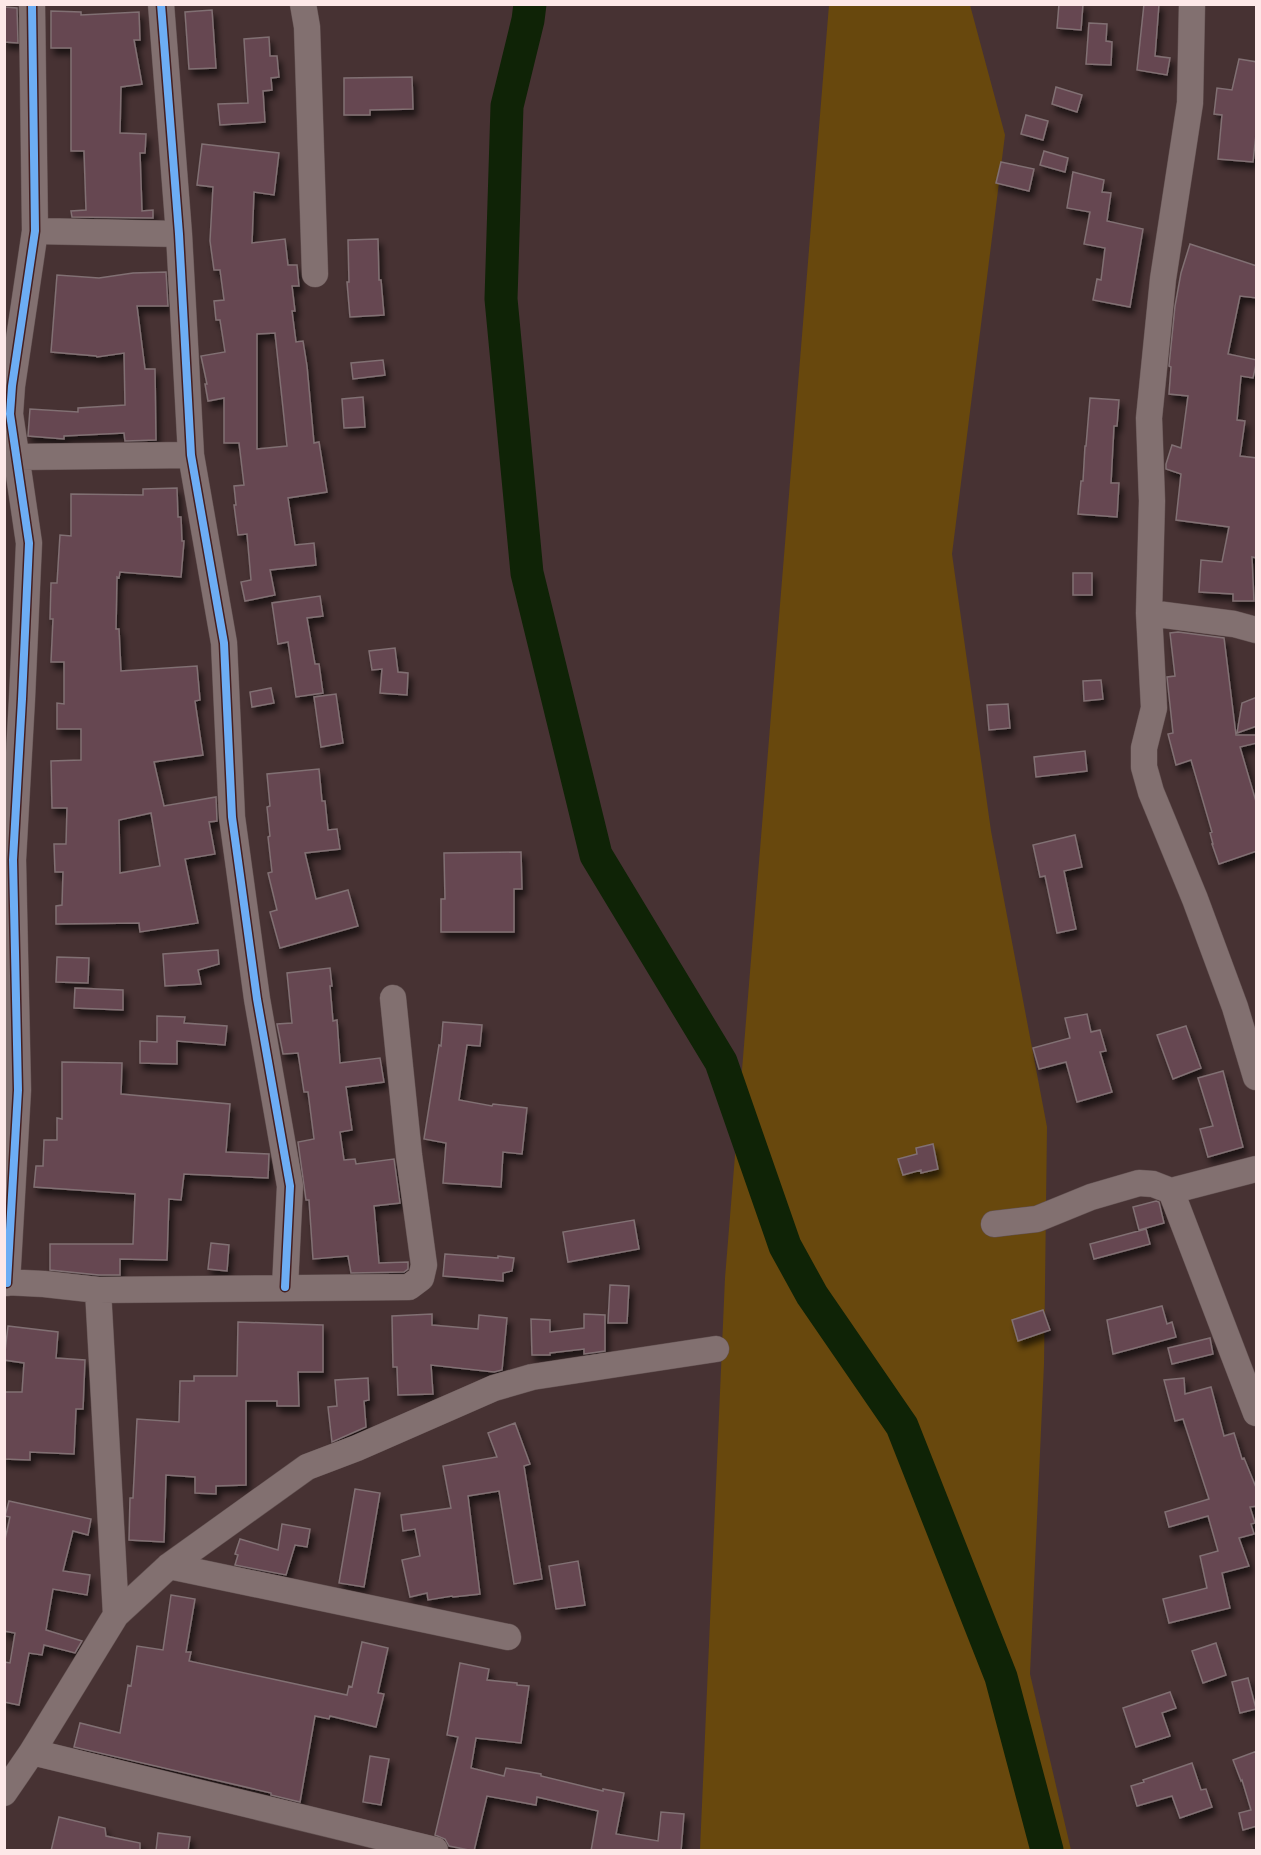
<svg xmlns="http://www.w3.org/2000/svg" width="1261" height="1855" viewBox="0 0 1261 1855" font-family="'Archivo Narrow',sans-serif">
<defs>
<filter id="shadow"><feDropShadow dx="3.5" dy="6" stdDeviation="3" flood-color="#0009"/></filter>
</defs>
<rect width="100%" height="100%" fill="#473233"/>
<path fill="#68480d" d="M829,5H970L1005,135L952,554L991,831L1047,1127L1044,1364L1030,1674L1071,1850H700L725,1278Z"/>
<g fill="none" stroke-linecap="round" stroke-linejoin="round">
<path stroke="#0f2306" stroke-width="33" d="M530,4L528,20L507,106L501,299L527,573L596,855L721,1062L785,1246L812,1295L902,1426L1001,1677L1047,1850"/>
</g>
<path fill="#664651" stroke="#817073" stroke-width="1.5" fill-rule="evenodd" filter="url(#shadow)" d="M1059,4H1083L1081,30L1057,28Z
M1144,4H1159L1155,56L1170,58L1167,75L1137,70Z
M4,7L17,8L18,43L4,42Z
M212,10L216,68L189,69L185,12Z
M51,11L81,12V15L139,12L140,40H134L142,84L121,87L120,133L146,134L145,153H140L142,211L153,210V218L72,217L71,211L86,210L84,151H71V48H51Z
M1089,23L1107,24L1106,41L1112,42L1111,65L1086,64Z
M269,37L270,56H277L279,77L271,78L272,90L263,91L265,122L220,125L218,104L248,103L244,39Z
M1239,59L1257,62V125L1253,162L1218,159L1222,115L1214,114L1217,88L1232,90Z
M412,77L413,109L370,110V115H344V78Z
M1056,87L1082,95L1077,112L1052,104Z
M1026,115L1048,121L1043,140L1021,134Z
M202,144L279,153L274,195L254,192L252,243L285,239L288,265H297L299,286H292L295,311H292L296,342L303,341L307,366L314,443L319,442L327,492L288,498L295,545L314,543L316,565L270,570L275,595L245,601L241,582L251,580L247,534L238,535L234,505H236L234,486L244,485L239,443H224V398L208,401L205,384H207L201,356L225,352L220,320H216L214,301L224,300L220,270H214L210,241L213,187L197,185ZM275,333L287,446L257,449V334Z
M1044,151L1068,158L1065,172L1040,165Z
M1001,162L1034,169L1029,191L996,183Z
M1073,172L1104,180L1102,192L1111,193L1107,221L1143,229L1130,307L1093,300L1097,279L1101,280L1105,248L1084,244L1090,212L1067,208Z
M378,239L379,280H381L384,315L350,317L347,282H349L348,240Z
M1190,244L1257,266V298L1240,296L1228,354L1257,360L1253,378L1241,376L1237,420L1245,421L1240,456L1257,458V558L1252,557L1254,601H1233V594L1199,592L1201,560L1222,562L1229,527L1176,520L1181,474L1166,469V464L1172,445L1181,448L1188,396L1169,394L1171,367L1169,366L1175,306L1181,273Z
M166,272L168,306H137L145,369H155L156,440L125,441L124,433L64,436V439L28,436L30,409L78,412V408L125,405L124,353L97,357L96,356L51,352L57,275L99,278L133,273Z
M383,360L385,375L353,379L351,363Z
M363,397L365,427L344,428L342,399Z
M1090,398L1119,400L1117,426H1114L1111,483H1119L1117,517L1078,514L1081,481H1083L1085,446H1086Z
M177,488L178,517H181L182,541H184L181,577L120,572L119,578L117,577L116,629H119L121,671L197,666L200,700L195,701L203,755L154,762L164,806L216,797L217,821L209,822L215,854L185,859L198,923L140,932L139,923L56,924V906L62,905L63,872H55L54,844H66L67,808H52L51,761L81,760V729H57V703L64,704V662H51L53,619H50L51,583H57L60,535L71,536V494L143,495V489ZM151,813L160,866L120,873L119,820Z
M1073,573H1092V595H1073Z
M320,596L323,616L307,618L315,664H319L323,693L296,697L288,642L278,644L272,603Z
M1178,632L1224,638L1236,735H1257V743L1240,747L1257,805V851L1219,864L1212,844H1213L1210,833L1212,832L1191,760L1176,765L1168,734L1173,733L1167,677L1175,676L1170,633Z
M395,648L398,672L408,673L407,695L380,693L382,669L372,670L369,651Z
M1101,680L1103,699L1084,701L1083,681Z
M271,688L274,703L252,707L250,692Z
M336,694L343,743L321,747L314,697Z
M1257,697V726L1237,733L1242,703Z
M1008,704L1010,728L989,730L987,705Z
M1085,751L1087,771L1036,777L1034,757Z
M319,769L322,801H325L328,830L337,829L340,849L305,853L316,899L348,890L358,926L280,948L270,912L277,910L268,873L272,872L268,837L270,836L267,807L270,806L267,774Z
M1075,835L1082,867L1064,871L1076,929L1057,933L1045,876L1040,877L1033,845Z
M521,852L522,889H514V932H441V899H445L444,853Z
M218,950L219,964L198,970L201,984L165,986L163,954Z
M57,957L89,958L88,983L56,982Z
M330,968L332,986H330L333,1021L337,1020L340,1063L380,1058L384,1082L346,1087L352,1130L340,1132L344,1160L355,1159L356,1164L394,1159L400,1203L374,1206L379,1263L408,1262V1269L404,1272L351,1273L348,1256L313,1259L309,1200H306L298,1142L314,1139L308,1092H304L298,1053L283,1054L277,1024L292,1023L287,973Z
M75,988L123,990V1010L74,1008Z
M1087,1014L1091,1032L1100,1030L1106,1051L1100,1052L1112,1092L1077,1102L1066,1062L1039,1069L1033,1048L1070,1038L1065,1018Z
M157,1016L185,1017L184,1023L227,1026L225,1045L177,1041V1064L140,1063V1041L157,1042Z
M443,1022L482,1025L480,1046L467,1045L459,1100L492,1106L493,1104L527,1108L522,1154L503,1152L501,1187L443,1183L446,1143L424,1139L439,1045L441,1046Z
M1186,1026L1201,1068L1173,1079L1157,1035Z
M62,1062L122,1063L121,1094L230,1104L226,1152L269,1154L268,1178L184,1174L181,1200L169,1199L167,1260L120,1259V1275H99L50,1270V1244H133L135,1194L34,1187L36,1166H43L44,1140H57V1118L62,1119Z
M1223,1071L1243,1147L1208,1157L1200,1129L1213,1126L1198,1078Z
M933,1144L938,1169L921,1173V1170L903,1175L898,1159L917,1154L916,1148Z
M1156,1201L1159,1202L1164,1223L1139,1230L1133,1207Z
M634,1220L639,1249L568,1262L563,1232Z
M1146,1229L1150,1244L1094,1259L1090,1244Z
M211,1243L229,1245L227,1271L208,1269Z
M445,1254L498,1258V1256L514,1258L512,1271L503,1273V1281L443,1276Z
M610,1285L629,1286L627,1323H608Z
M1162,1306L1167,1324L1172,1322L1176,1337L1113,1354L1107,1320Z
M1043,1310L1050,1330L1018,1341L1012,1320Z
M432,1314V1325L478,1329L479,1315L507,1318L502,1370L494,1372L431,1365L433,1394L398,1395L397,1367H393L392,1316Z
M584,1314L605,1315V1351L584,1354V1349L550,1353V1355H532L531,1319L550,1320V1332L584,1328Z
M238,1322L323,1325V1372H298L299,1406H277V1401H246V1485L216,1486V1494L195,1493V1477L166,1475L164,1542L129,1540L130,1498H133L137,1419L179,1422L180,1381H194V1376H237Z
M8,1326L58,1332L56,1358L85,1360L83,1409H76L74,1454L30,1452V1460L4,1459V1392H22L24,1363L4,1360Z
M1210,1338L1213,1354L1172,1364L1168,1348Z
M368,1378L369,1400L364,1401L366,1427L332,1442L328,1407L337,1406L335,1380Z
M1184,1378L1185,1394L1211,1387L1224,1436L1234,1433L1242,1459L1244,1458L1257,1490V1506L1250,1507L1255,1523L1251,1524L1254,1534L1239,1538L1249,1566L1222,1573L1230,1608L1169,1623L1163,1599L1207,1588L1200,1556L1218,1551L1208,1516L1169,1527L1165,1512L1209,1499L1183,1419L1175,1421L1164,1380Z
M515,1423L530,1464L524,1466L542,1579L514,1584L499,1491L468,1496L480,1594L453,1597L452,1596L428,1600L427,1593L410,1597L402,1560L420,1556L415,1529L403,1531L401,1515L451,1508L443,1466L497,1457L488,1433Z
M355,1489L380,1493L364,1587L339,1583Z
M9,1501L91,1519L88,1535L73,1531L63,1571L90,1575L87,1595L53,1589L46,1630L82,1641L75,1653L44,1645L42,1655L29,1653L19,1705L4,1702V1662L10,1663L15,1633L4,1631V1544L10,1517L5,1516Z
M282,1524L310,1529L307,1547L295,1545L286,1575L235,1565L238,1555L235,1554L240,1539L278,1550Z
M578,1561L585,1605L556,1609L549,1566Z
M171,1595L195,1599L186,1652H191L189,1661L347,1695L349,1686L352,1687L362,1642L388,1648L378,1693L384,1694L376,1727L330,1716L329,1719L315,1716L300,1802L271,1795V1793L74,1747L80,1723L120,1733L128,1685L131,1686L137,1646L163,1650Z
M1216,1643L1226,1675L1203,1683L1192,1651Z
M460,1663L489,1669L487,1680L517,1683V1685L529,1686L521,1743L476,1738L471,1768L504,1776L506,1768L541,1774V1776L603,1791V1789L624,1793L616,1834L658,1841L661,1812L684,1814L681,1851H591L598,1811L537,1797L536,1805L487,1796L474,1851L449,1846L445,1839L435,1835L458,1737L447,1735Z
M1248,1678L1256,1709L1240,1713L1232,1682Z
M1170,1692L1176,1708L1162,1713L1170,1736L1136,1747L1123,1708Z
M1257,1751V1826L1243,1830L1239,1813L1251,1810L1242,1780L1241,1781L1233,1760Z
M370,1756L389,1759L381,1805L363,1802Z
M1192,1763L1201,1790L1206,1789L1212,1807L1180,1818L1172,1796L1137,1806L1131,1786L1144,1782L1143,1780Z
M59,1817L105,1828L106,1836L140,1843V1851H51Z
M158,1833L190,1837L188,1851H156Z"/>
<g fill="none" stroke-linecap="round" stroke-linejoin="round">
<defs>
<path id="minor" d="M161,4L179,234L191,455L224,643L232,817L257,999L290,1186L285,1287
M303,4L307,27L315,274
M1192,4L1190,103L1163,279L1149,418L1152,501L1149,613L1154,708L1144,748V767L1151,792L1195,899L1235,1007L1256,1077
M35,231L179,234
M16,457L191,455
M1149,613L1234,624L1256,630
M1171,1191L1256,1413
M994,1224L1037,1219L1091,1197L1139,1183L1153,1184L1171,1191L1256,1169
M4,1282L44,1284L98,1290L409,1287L421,1278L424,1265L409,1155L393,998
M7,1283L18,1090L13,860L22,699L29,543L10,414L12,386L35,231L32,4
M98,1290L116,1615
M169,1566L508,1637
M32,1752L435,1850
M4,1793L32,1752L116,1615L169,1566L307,1467L357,1448L494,1388L532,1377L716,1349"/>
</defs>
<use href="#minor" stroke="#625151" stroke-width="27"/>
<use href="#minor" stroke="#827070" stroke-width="26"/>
<defs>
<path id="cycleway" d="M161,4L179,234L191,455L224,643L232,817L257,999L290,1186L285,1287
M7,1283L18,1090L13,860L22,699L29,543L10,414L12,386L35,231L32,4"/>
</defs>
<use href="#cycleway" stroke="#441f21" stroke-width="11"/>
<use href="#cycleway" stroke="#6dadf4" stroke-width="8"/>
</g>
<rect width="1261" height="1855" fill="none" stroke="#fde8e8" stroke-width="12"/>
</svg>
